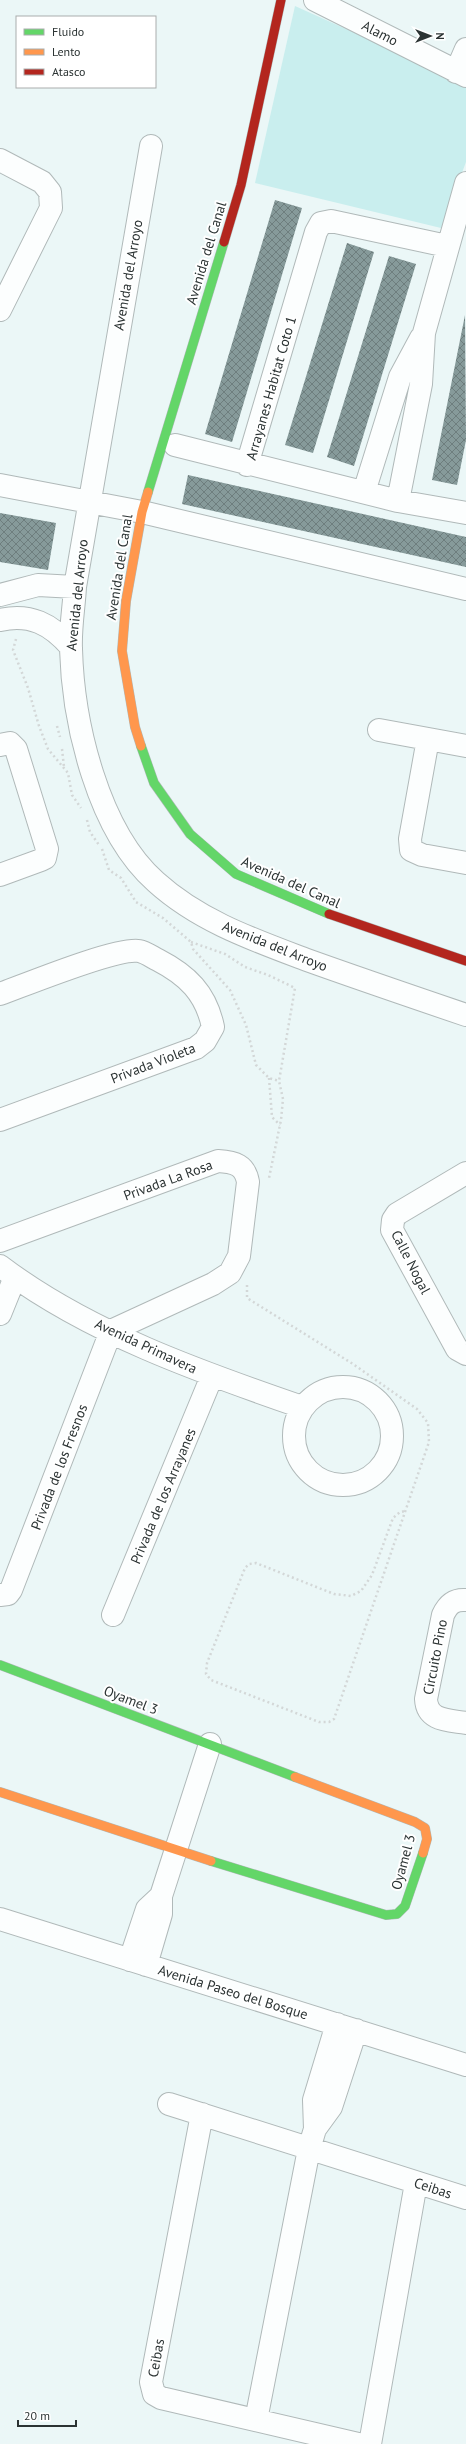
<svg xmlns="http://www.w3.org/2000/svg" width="466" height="2444" viewBox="0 0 466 2444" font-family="'PT Sans',sans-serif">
<defs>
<pattern id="building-cross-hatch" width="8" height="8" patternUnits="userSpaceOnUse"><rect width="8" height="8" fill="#869a9a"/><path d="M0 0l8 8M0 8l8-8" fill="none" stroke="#6e7e7e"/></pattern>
</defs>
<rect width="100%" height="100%" fill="#ebf7f7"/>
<path fill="#c9eeee" d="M295,6L466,83V162L441,228L255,183Z"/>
<path fill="url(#building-cross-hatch)" d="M275,200L302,208L232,442L205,434Z
M347,243L374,252L313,453L285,445Z
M389,256L416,264L354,466L327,457Z
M465,315L466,440L457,485L432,480Z
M188,475L466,537V567L182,504Z
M0,513L56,523L48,570L0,562Z"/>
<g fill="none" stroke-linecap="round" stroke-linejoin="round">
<defs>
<path id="street" d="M315,0L466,76
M456,72L466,49
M151,146L75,587C74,607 70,628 71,649C73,723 98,831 156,882C199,921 254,940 307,960C360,979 413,997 466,1015
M0,160L42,182L50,192L51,208L0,310
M175,445L398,501L466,513
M247,465L316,232L321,223L331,221L447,246
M0,485L142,512L466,589
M364,492L400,377L421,338
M398,501L421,384L424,333L466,183
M0,595L38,585L75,587
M0,620C30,613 51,624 71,647
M379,730L466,746
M428,739L410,839L411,850L422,855L466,863
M0,745L10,743L16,749L47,849L45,858L41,860L0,875
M0,994C25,985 117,947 139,951C145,952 152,957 158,960C187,975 206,993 213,1027L205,1041L196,1048L0,1120
M466,1173L397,1214L393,1220L392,1230L457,1349L466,1354
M0,1241L218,1161C235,1162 245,1165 248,1182L239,1256L230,1273L213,1284L111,1331L11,1590L8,1594L0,1595
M0,1266C87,1332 200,1372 302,1407
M0,1314L15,1277
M294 1436a49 49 0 1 1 98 0a49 49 0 1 1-98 0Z
M466,1600C454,1599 448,1604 443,1615L426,1699C427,1721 448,1720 466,1723
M113,1615L212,1376
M0,1919L466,2065
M130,1960L147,1909L161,1896
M146,1965L161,1914V1896L210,1744
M169,2104L466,2198
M202,2114L151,2382L154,2394L161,2398L358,2444
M315,2129L314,2100L337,2024
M256,2420L309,2149L315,2129L331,2107L356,2030
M370,2444L416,2183"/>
<path id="fast" d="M148,492L224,242
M141,746L154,783L190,834L236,874L329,914
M0,1665L295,1777
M211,1861L386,1915L397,1914L405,1906L423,1853"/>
<path id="slow" d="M141,746L135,727L122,651L126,601L142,512L148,492
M295,1777L415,1822L425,1828L427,1839L423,1853
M0,1792L211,1861"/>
<path id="jam" d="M224,242L241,185L281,0
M329,914L466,961"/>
</defs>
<use href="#street" stroke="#b0b9b9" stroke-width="24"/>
<use href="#fast" stroke="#b0b9b9" stroke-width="10"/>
<use href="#slow" stroke="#b0b9b9" stroke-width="10"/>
<use href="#jam" stroke="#b0b9b9" stroke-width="10"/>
<path stroke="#d3d7d7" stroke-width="2.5" stroke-dasharray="2 3" stroke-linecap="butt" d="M16,639L13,650L28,688L39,726L48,749L68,773L72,795L81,808
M57,726L60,737
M62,749L64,767
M87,820L90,832L99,845
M102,849L109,870L121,878L136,902L163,918L191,942L193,949L230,990L246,1025L256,1065L269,1078L279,1081
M191,942L225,954L245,967L268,975L295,988L279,1081L283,1099L281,1120L269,1178
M269,1078L272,1117L280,1125
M247,1285V1298L353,1364L417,1409L428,1423L429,1442L334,1719L329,1722H319L211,1680L206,1674L207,1663L245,1568L249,1564L256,1563L334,1594L351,1596L361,1591L372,1575L393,1518L400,1512L406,1511"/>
<use href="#street" stroke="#fcfefe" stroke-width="22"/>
<use href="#fast" stroke="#63d668" stroke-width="9"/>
<use href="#slow" stroke="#ff974d" stroke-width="9"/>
<use href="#jam" stroke="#b3261e" stroke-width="9"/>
</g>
<g text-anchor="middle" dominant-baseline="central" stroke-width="4" stroke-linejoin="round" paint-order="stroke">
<g font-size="14" fill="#2b3333" stroke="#fff">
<text transform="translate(380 33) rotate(27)">Alamo</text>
<text transform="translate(206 253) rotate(-73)">Avenida del Canal</text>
<text transform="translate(128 275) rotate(-80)">Avenida del Arroyo</text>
<text transform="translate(271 388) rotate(-74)">Arrayanes Habitat Coto 1</text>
<text transform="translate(119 567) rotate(-81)">Avenida del Canal</text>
<text transform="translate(77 595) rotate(-84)">Avenida del Arroyo</text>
<text transform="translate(291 882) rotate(24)">Avenida del Canal</text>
<text transform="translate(275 946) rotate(22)">Avenida del Arroyo</text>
<text transform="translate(153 1063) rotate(-21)">Privada Violeta</text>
<text transform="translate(168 1180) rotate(-20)">Privada La Rosa</text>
<text transform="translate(411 1262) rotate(63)">Calle Nogal</text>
<text transform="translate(146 1346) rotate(25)">Avenida Primavera</text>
<text transform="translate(59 1467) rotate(-69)">Privada de los Fresnos</text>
<text transform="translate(163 1496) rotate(-67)">Privada de los Arrayanes</text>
<text transform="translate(435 1657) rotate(-79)">Circuito Pino</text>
<text transform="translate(131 1700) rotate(21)">Oyamel 3</text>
<text transform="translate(403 1862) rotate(-75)">Oyamel 3</text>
<text transform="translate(233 1992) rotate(17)">Avenida Paseo del Bosque</text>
<text transform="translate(433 2188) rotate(18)">Ceibas</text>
<text transform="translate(156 2358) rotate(-80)">Ceibas</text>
</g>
</g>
<rect x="16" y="16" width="140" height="72" fill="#ffffff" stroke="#aaadad"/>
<rect x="24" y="29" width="20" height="6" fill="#63d668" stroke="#aaadad"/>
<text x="52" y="36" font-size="12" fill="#2b3333">Fluido</text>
<rect x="24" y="49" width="20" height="6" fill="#ff974d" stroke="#aaadad"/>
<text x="52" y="56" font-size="12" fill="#2b3333">Lento</text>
<rect x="24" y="69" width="20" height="6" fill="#b3261e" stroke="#aaadad"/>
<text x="52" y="76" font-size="12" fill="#2b3333">Atasco</text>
<g transform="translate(430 36) rotate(90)" stroke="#ffffff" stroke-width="3" paint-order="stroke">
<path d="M0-3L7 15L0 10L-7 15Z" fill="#2b3333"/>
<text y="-6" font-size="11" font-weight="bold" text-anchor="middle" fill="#2b3333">N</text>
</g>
<path d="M18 2420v6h58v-6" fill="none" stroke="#2b3333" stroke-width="2"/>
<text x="24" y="2420" font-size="12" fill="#2b3333" stroke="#ffffff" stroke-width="3" paint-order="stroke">20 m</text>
</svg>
